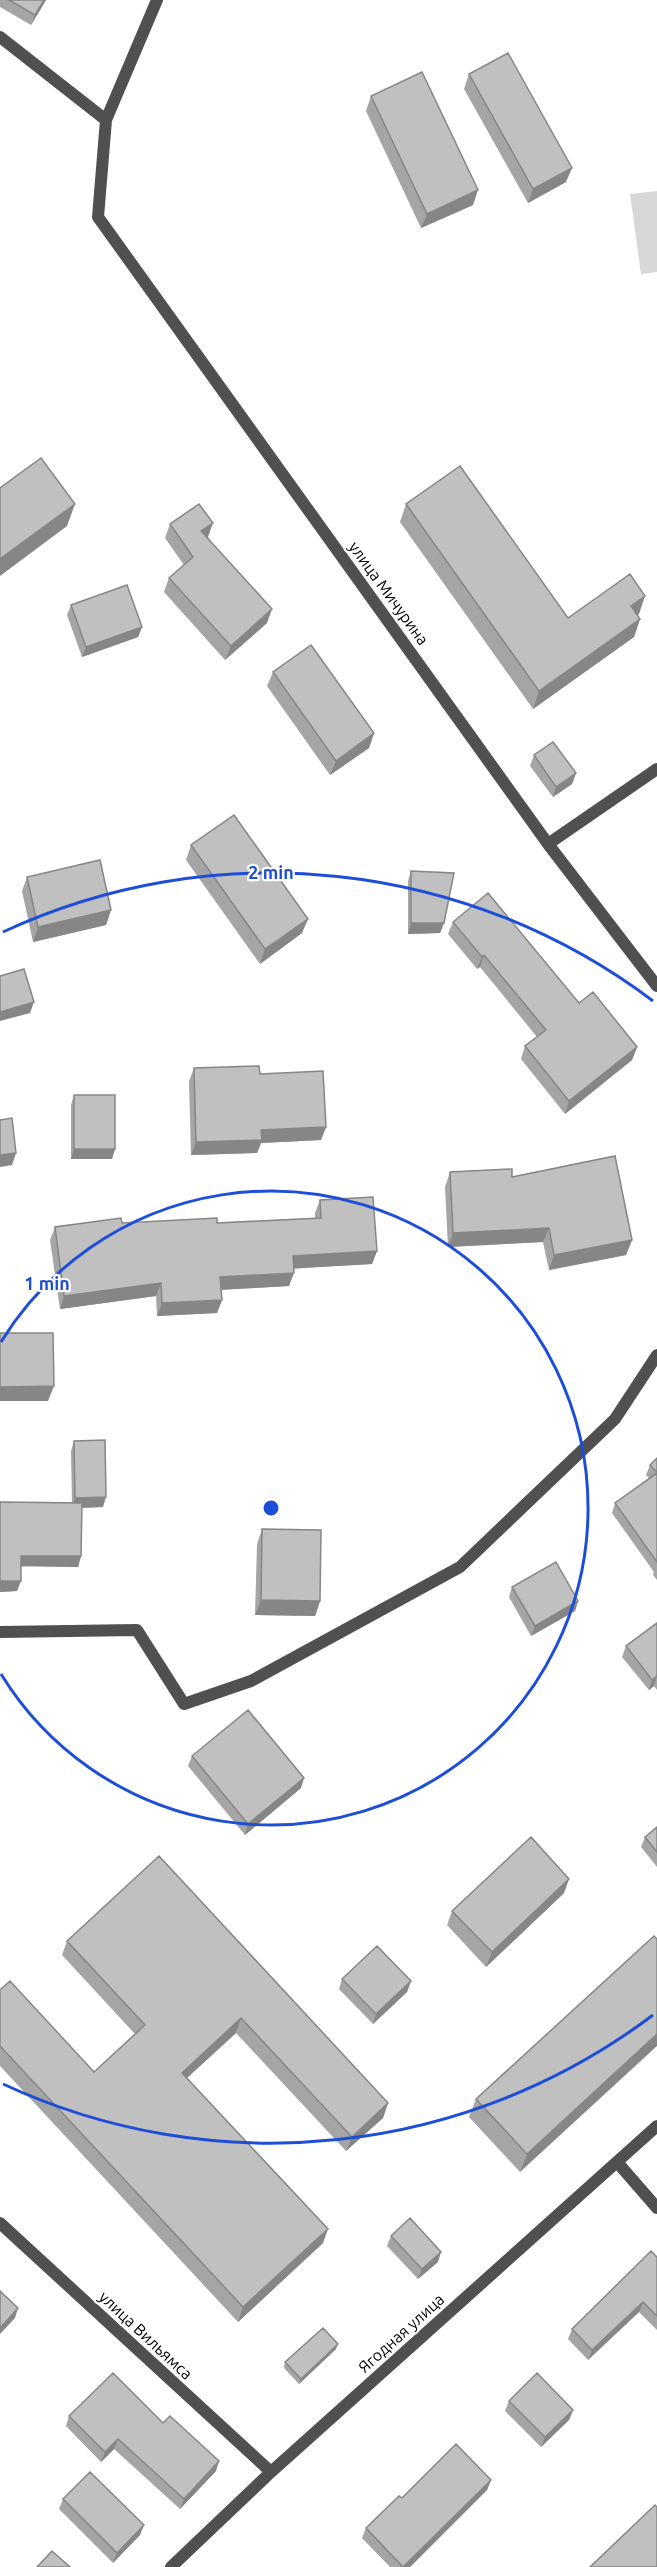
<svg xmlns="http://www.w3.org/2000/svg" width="657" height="2567" viewBox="0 0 657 2567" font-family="Ubuntu,sans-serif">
<rect width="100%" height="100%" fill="#fff"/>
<path fill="#d7d7d7" d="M657,191V272L641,274L630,194Z"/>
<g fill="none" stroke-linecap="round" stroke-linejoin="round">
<path stroke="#505050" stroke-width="12" d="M157,0L106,120L98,217L548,844L657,986
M0,37L106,120
M548,844L657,769
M0,1632L137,1630L184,1704L251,1681L460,1567L615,1419L657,1355
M617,2162L657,2208
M0,2223L271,2472
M171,2567L271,2472L657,2126"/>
</g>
<path fill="#a5a5a5" d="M0,0H46L31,25L0,7Z
M469,74L566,182L528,203L464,89Z
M371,96L473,205L421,228L366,111Z
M406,504L568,618L639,614L637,615L640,619L634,637L533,709L400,522Z
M170,524L208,537L267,623L225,660L164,592L169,578L184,565L165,538Z
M71,605L142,627L138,637L82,657L67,615Z
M273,672L374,733L369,748L330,775L267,686Z
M534,755L576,773L572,784L553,797L530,766Z
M191,845L302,933L260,964L186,860Z
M411,871L444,923L440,933L408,934V881Z
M27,877L111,910L106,925L33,942L22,891Z
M453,922L579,1003L637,1047L632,1060L565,1114L521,1059L525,1046L537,1037L480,967L477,969L448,934Z
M194,1068L260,1074L326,1127L321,1140L261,1143L257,1153L191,1155L189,1081Z
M74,1095L115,1149L112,1159H71V1105Z
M450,1172L632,1240L626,1255L549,1270L543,1242L448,1247L445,1187Z
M320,1200L377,1251L372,1264L293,1268L289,1286L221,1290L222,1300L217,1313L157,1316L156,1296L60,1309L50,1240L55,1227L122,1223H217L315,1218V1213Z
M74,1441L103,1507L82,1508L81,1556L78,1567L21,1566L17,1591L0,1592L72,1503L71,1451Z
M657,1458V1580L653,1575L654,1572L612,1513L615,1503L650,1479L646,1475L650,1465Z
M262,1529L320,1601L315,1616L255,1615L257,1544Z
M512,1587L578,1601L575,1611L531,1636L509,1597Z
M657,1623V1690L654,1686L649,1690L622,1657L626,1646Z
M192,1756L301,1788L245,1835L188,1766Z
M657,1827V1867L641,1847L645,1837Z
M159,1856L388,2103L383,2118L346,2151L236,2033L187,2078L323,2243L238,2322L0,2066V1990L94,2072L135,2034L62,1955L67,1941Z
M564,1893L486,1967L447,1925L452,1911Z
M657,1939L520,2172L469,2117L476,2099Z
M342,1979L411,1981L407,1992L373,2024L339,1989Z
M391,2236L438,2262L418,2279L387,2246Z
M657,2257V2330L639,2312L588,2360L568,2339L572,2329Z
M336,2349L299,2384L284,2368L285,2362Z
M509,2401L573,2410L569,2420L541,2447L505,2411Z
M69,2416L163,2423L216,2471L180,2509L114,2449L101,2462L66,2426Z
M491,2480L487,2490L410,2567H390L362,2538L366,2528L402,2498Z
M63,2499L140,2535L113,2563L59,2509Z"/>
<path fill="#868686" d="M44,0H46L31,25L35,15Z
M572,168L566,182L528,203L533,189Z
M478,190L473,205L421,228L427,214Z
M75,504L67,526L0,576V559Z
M213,523L208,537L196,545L201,531Z
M645,596L639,614L625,624L631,606Z
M272,609L267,623L225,660L231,646Z
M640,619L634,637L533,709L539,691Z
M142,627L138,637L82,657L86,647Z
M374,733L369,748L330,775L336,761Z
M576,773L572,784L553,797L556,787Z
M111,910L106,925L33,942L38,927Z
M308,919L302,933L260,964L265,949Z
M411,923H444L440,933L408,934Z
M484,955L480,967L477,969L482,957Z
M34,1002L30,1013L0,1021V1012Z
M637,1047L632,1060L565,1114L569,1101Z
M326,1127L321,1140L261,1143L257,1153L191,1155L196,1142L261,1130Z
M74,1149H115L112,1159H71Z
M16,1153L12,1165L0,1167V1155Z
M549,1228L543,1242L448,1247L453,1233Z
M632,1240L626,1255L549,1270L554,1255Z
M377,1251L372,1264L288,1269L293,1256Z
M294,1273L289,1286L216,1290L220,1277Z
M161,1283L156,1296L60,1309L64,1296Z
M222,1300L217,1313L157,1316L162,1303Z
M54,1386L48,1401H0V1387Z
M106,1497L103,1507L72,1508L75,1498Z
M21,1556H81L78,1567L17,1566Z
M0,1581H21L17,1591L0,1592Z
M261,1600L320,1601L315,1616L255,1615Z
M578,1601L575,1611L531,1636L535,1626Z
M657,1676L654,1686L649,1690L652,1680Z
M304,1778L301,1788L245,1835L248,1824Z
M569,1879L564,1893L486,1967L492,1952Z
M411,1981L407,1992L373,2024L376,2014Z
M241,2018L236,2033L177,2087L182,2073Z
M657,2034V2046L520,2172L527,2154Z
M388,2103L383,2118L346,2151L352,2137Z
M328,2229L323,2243L238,2322L243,2307Z
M441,2252L438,2262L418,2279L422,2269Z
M643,2302L639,2312L588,2360L592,2350Z
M18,2308L15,2318L0,2334V2328Z
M338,2344L336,2349L299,2384L301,2379Z
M573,2410L569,2420L541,2447L545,2437Z
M118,2439L114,2449L101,2462L105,2452Z
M219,2461L216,2471L180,2509L184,2499Z
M491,2480L487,2490L410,2567H403Z
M144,2525L140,2535L113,2563L117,2553Z"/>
<path fill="#c0c0c0" stroke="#868686" stroke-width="1.5" d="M9,0H44L35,15Z
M508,53L572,168L533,189L469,74Z
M422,72L478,190L427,214L371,96Z
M41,458L75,504L0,559V488Z
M460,466L568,618L630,574L645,596L631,606L640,619L539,691L406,504Z
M199,504L213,523L201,531L272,609L231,646L169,578L193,557L170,524Z
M127,585L142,627L86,647L71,605Z
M311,645L374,733L336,761L273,672Z
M553,742L576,773L556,787L534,755Z
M234,815L308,919L265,949L191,845Z
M100,860L111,910L38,927L27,877Z
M411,871L454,873L444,923H411Z
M488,893L579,1003L593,992L637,1047L569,1101L525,1046L546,1030L484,955L482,957L453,922Z
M24,969L34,1002L0,1012V976Z
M259,1066L260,1074L323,1071L326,1127L261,1130L262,1140L196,1142L194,1068Z
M74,1095H115V1149H74Z
M12,1118L16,1153L0,1155V1120Z
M615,1156L632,1240L554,1255L549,1228L453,1233L450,1172L512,1169V1177Z
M373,1197L377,1251L293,1256L294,1273L220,1277L222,1300L162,1303L161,1283L64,1296L55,1227L121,1218L122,1223L217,1218V1223L321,1218L320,1200Z
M0,1333H53L54,1386L0,1387Z
M105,1440L106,1497L75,1498L74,1441Z
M657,1458V1472L650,1465Z
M657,1473V1562L615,1503Z
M0,1502L82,1503L81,1556H21V1581H0Z
M262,1529L321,1530L320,1601L261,1600Z
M556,1562L578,1601L535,1626L512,1587Z
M657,1623V1676L652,1680L626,1646Z
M248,1710L304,1778L248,1824L192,1756Z
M657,1827V1852L645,1837Z
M531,1837L569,1879L492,1952L452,1911Z
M159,1856L388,2103L352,2137L241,2018L182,2073L328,2229L243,2307L0,2046V1990L10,1981L94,2072L145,2025L67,1941Z
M654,1936L657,1939V2034L527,2154L476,2099Z
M377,1946L411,1981L376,2014L342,1979Z
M410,2218L441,2252L422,2269L391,2236Z
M651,2251L657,2257V2316L643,2302L592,2350L572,2329Z
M0,2291L18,2308L0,2328Z
M323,2328L338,2344L301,2379L285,2362Z
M113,2373L163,2423L170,2416L219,2461L184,2499L118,2439L105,2452L69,2416Z
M537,2373L573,2410L545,2437L509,2401Z
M456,2444L491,2480L403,2567L366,2528L399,2496L402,2498Z
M90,2472L144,2525L117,2553L63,2499Z
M655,2505L657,2507V2567H590Z
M52,2551L70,2567H37Z"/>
<g fill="none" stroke="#1d4ed8" stroke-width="3">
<path d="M1 1342A317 317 0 1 1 1 1674"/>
<path d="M653 2015A635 635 0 0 1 3 2084M3 932A635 635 0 0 1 653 1001"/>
</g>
<g text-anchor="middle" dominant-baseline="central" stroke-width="4.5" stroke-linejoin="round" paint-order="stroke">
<g font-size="16" fill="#000" stroke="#fff">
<text transform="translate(389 593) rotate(54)">улица Мичурина</text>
<text transform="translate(401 2333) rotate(-42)">Ягодная улица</text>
<text transform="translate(146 2335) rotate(43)">улица Вильямса</text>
</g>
</g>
<circle cx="271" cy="1508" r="9" fill="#1d4ed8" stroke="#fff" stroke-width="3"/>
<g font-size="18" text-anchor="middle" font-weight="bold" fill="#1d4ed8" stroke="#fff" stroke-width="4.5" stroke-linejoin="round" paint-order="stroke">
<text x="271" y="879">2 min</text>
<text x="47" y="1290">1 min</text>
</g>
</svg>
